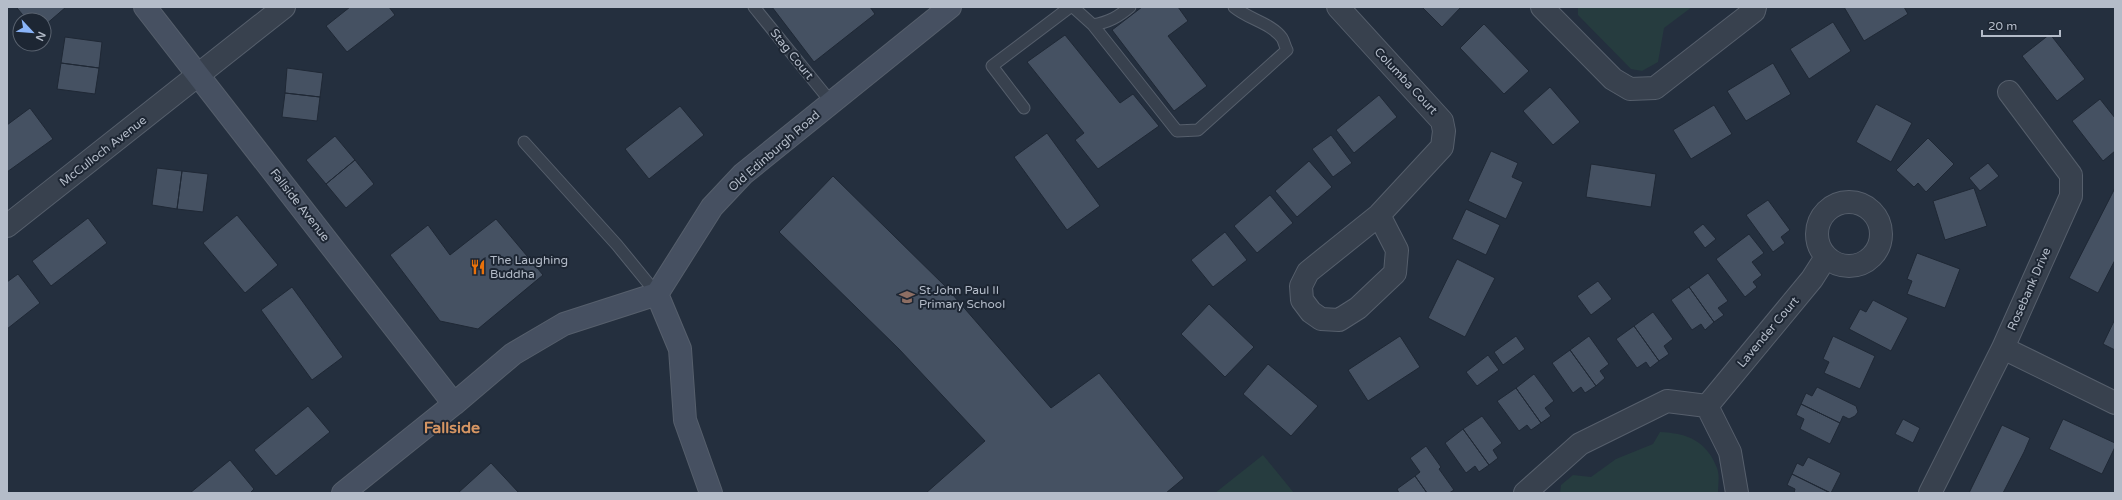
<svg xmlns="http://www.w3.org/2000/svg" width="2122" height="500" viewBox="0 0 2122 500" font-family="'Varela Round',sans-serif">
<rect width="100%" height="100%" fill="#242f3e"/>
<path fill="#263c3f" d="M1578,7H1692L1664,28L1658,62L1642,71L1631,69L1578,15Z
M1660,432C1687,433 1707,441 1717,468C1720,475 1718,486 1718,493H1560L1561,485L1573,475L1591,477L1616,459L1653,444Z
M1263,455L1294,493H1215Z"/>
<path fill="#455162" stroke="#1f2835" d="M18,7H66L44,26V20H27L17,8Z
M350,7H389L395,15L347,52L326,26Z
M772,7H870L875,14L814,62Z
M1142,7H1178L1188,21L1168,36L1207,86L1174,111L1112,30Z
M1422,7H1461L1442,27Z
M1844,7H1904L1908,14L1864,41Z
M1833,22L1851,51L1809,79L1790,49Z
M1484,24L1529,71L1504,94L1460,48Z
M2050,34L2085,79L2057,101L2022,56Z
M1065,35L1120,103L1133,94L1159,126L1098,169L1075,140L1084,133L1027,62Z
M65,37L102,42L99,68L61,63Z
M61,63L99,68L95,94L57,89Z
M1773,63L1791,94L1746,121L1727,91Z
M287,68L323,73L320,97L285,93Z
M1550,87L1580,122L1553,145L1523,111Z
M285,93L320,97L317,121L282,117Z
M1379,95L1397,117L1354,153L1336,130Z
M2100,99L2115,118V151L2103,161L2072,121Z
M1876,104L1912,123L1891,162L1856,142Z
M1714,105L1732,134L1691,159L1673,130Z
M680,106L704,135L649,179L625,149Z
M30,108L53,139L7,172V125Z
M1047,133L1100,206L1067,230L1014,157Z
M1331,135L1352,163L1333,177L1312,149Z
M335,136L355,160L326,184L306,160Z
M1928,138L1954,164L1926,192L1918,183L1914,187L1896,170Z
M1491,151L1518,163L1512,177L1523,182L1506,219L1468,201Z
M355,160L374,184L346,208L326,184Z
M1309,161L1332,187L1297,217L1275,191Z
M1988,163L1999,176L1980,191L1969,178Z
M1591,164L1656,174L1651,207L1586,197Z
M157,168L182,171L177,209L152,205Z
M182,171L208,174L203,212L177,209Z
M833,176L946,287L1051,408L1099,373L1184,478L1166,493H926L985,441L899,349L779,232Z
M1974,188L1987,226L1945,240L1933,201Z
M2115,188V260L2098,293L2069,278Z
M1270,195L1293,223L1257,253L1234,226Z
M1768,200L1790,230L1781,237L1785,243L1773,252L1746,215Z
M1466,209L1500,225L1486,255L1452,239Z
M237,215L278,265L245,293L203,243Z
M88,218L107,243L51,286L32,261Z
M496,219L543,275L478,329L440,321L390,255L428,225L450,255Z
M1703,224L1716,239L1705,248L1693,232Z
M1225,232L1247,260L1213,287L1191,260Z
M1749,234L1764,253L1752,262L1762,275L1753,282L1757,287L1745,297L1716,259Z
M1917,253L1960,269L1945,308L1907,294L1912,281L1907,279Z
M1457,259L1495,278L1465,337L1428,318Z
M1708,273L1728,301L1718,308L1724,315L1714,322L1689,287Z
M18,274L40,303L7,329V282Z
M1598,281L1612,299L1591,315L1577,296Z
M292,287L343,357L312,380L261,310Z
M1689,287L1714,322L1705,330L1701,324L1692,330L1671,300Z
M1873,300L1908,318L1891,351L1849,329L1860,309L1866,312Z
M1209,304L1254,347L1225,377L1181,334Z
M1653,312L1673,339L1664,346L1669,354L1659,361L1634,326Z
M2115,319V350L2103,344Z
M1634,326L1659,361L1650,368L1646,362L1637,368L1616,339Z
M1400,336L1420,367L1368,401L1348,370Z
M1516,336L1525,349L1503,365L1494,352Z
M1589,336L1609,364L1600,371L1605,378L1596,386L1570,350Z
M1833,336L1875,356L1860,389L1824,373L1829,362L1823,359Z
M1570,350L1596,386L1585,393L1581,387L1573,393L1552,363Z
M1488,355L1499,370L1477,386L1466,372Z
M1268,364L1318,406L1291,436L1243,394Z
M1534,374L1554,401L1545,408L1551,416L1541,423L1516,388Z
M1817,387L1856,406L1858,412L1855,416L1849,419L1843,416L1840,423L1801,404L1806,393L1812,396Z
M1516,388L1541,423L1531,430L1527,425L1519,431L1497,401Z
M1801,404L1840,423L1830,444L1800,429L1804,419L1796,415Z
M308,406L330,432L276,476L254,450Z
M1482,416L1502,443L1493,450L1498,458L1489,465L1463,429Z
M1903,419L1920,428L1913,443L1895,434Z
M2063,419L2115,443V447L2102,474L2049,449Z
M2002,425L2030,438L2024,452L2003,493H1969Z
M1463,429L1489,465L1479,472L1475,466L1466,473L1445,443Z
M1426,446L1441,467L1439,469L1454,490L1449,493H1427L1415,476L1420,472L1410,458Z
M1808,457L1841,473L1831,493L1792,474L1797,463L1803,466Z
M230,460L254,489L250,493H190Z
M491,463L519,493H458Z
M1792,474L1830,493H1794L1795,489L1787,485Z
M1415,476L1427,493H1399L1397,489Z"/>
<g fill="none" stroke-linecap="round" stroke-linejoin="round">
<defs>
<path id="lane" d="M754,7L831,102
M1073,7L1093,25L1177,131L1198,130L1287,50C1285,47 1284,41 1282,38C1271,23 1248,19 1234,7
M1093,25C1109,22 1118,17 1130,7
M1024,108L992,66L1070,7
M524,142L617,245L657,294"/>
<path id="street" d="M1338,7L1442,121L1444,131L1442,147L1379,215L1308,272L1301,286L1302,300L1311,312L1321,319L1339,320L1358,308L1395,273L1397,250L1379,215
M1542,7L1613,79L1630,89L1655,88L1754,11L1755,7
M1817 234a32 32 0 1 1 64 0a32 32 0 1 1-64 0Z
M7,226L284,7
M2003,348L2115,403
M1707,406L1812,279L1826,257
M1525,493L1580,444L1667,401L1707,406L1730,452L1737,493
M1930,493L2003,348L2071,196V175L2009,92"/>
<path id="secondary" d="M145,7L454,404
M657,294L680,349L685,420L711,493
M343,493L454,404L513,354L564,324L657,294L712,207L743,174L950,7"/>
</defs>
<use href="#lane" stroke="#565f6c" stroke-width="13"/>
<use href="#street" stroke="#565f6c" stroke-width="24"/>
<use href="#secondary" stroke="#565f6c" stroke-width="24"/>
<use href="#lane" stroke="#38414e" stroke-width="11"/>
<use href="#street" stroke="#38414e" stroke-width="22"/>
<use href="#secondary" stroke="#465061" stroke-width="22"/>
</g>
<defs>
<symbol id="restaurant-bare" viewBox="-9 -9 18 18"><path d="M-5-6h1v4h1v-4h1v4h1v-4h1v5L-1.5 .5V6h-2V.5L-5-1ZM5-6V6H3V1.5H1.5Q1.5-4 5-6Z" fill="#e8710a" stroke="#1d2633" stroke-width="2.5" paint-order="stroke"/></symbol>
<symbol id="school-bare" viewBox="-9 -9 18 18"><path d="M0-5L7-2L0 1L-7-2ZM-4 1L0 2.5L4 1V4Q0 6-4 4Z" fill="#8d6e63" stroke="#1d2633" stroke-width="2.5" paint-order="stroke"/></symbol>
</defs>
<g fill-rule="evenodd">
<use href="#restaurant-bare" x="467" y="256" width="22" height="22"/>
<use href="#school-bare" x="896" y="286" width="22" height="22"/>
</g>
<g text-anchor="middle" dominant-baseline="central" stroke-width="4" stroke-linejoin="round" paint-order="stroke">
<g font-size="12" fill="#b4bcc9" stroke="#1d2633">
<text transform="translate(792 54) rotate(51)">Stag Court</text>
<text transform="translate(1406 81) rotate(47)">Columba Court</text>
<text transform="translate(103 151) rotate(-38)">McCulloch Avenue</text>
<text transform="translate(774 151) rotate(-41)">Old Edinburgh Road</text>
<text transform="translate(300 205) rotate(52)">Fallside Avenue</text>
<text transform="translate(2029 289) rotate(-66)">Rosebank Drive</text>
<text transform="translate(1768 332) rotate(-50)">Lavender Court</text>
</g>
<g font-size="12" fill="#b4bcc9" stroke="#1d2633" text-anchor="start">
<text x="490" y="260">The Laughing<tspan x="490" dy="14">Buddha</tspan></text>
<text x="919" y="290">St John Paul II<tspan x="919" dy="14">Primary School</tspan></text>
</g>
<g font-size="16" font-weight="bold" fill="#d59563" stroke="#1d2633">
<text x="452" y="428">Fallside</text>
</g>
</g>
<rect width="2122" height="500" fill="none" stroke="#b4bcc9" stroke-width="16"/>
<g transform="translate(32 32) rotate(116)"><circle r="19" fill="#1d2633" stroke="#59626f"/>
<path d="M0-3L7 15L0 10L-7 15Z" fill="#8ab4f8"/>
<text y="-6" font-size="11" font-weight="bold" text-anchor="middle" fill="#b4bcc9">N</text>
</g>
<path d="M1982 30v6h78v-6" fill="none" stroke="#b4bcc9" stroke-width="2"/>
<text x="1988" y="30" font-size="12" fill="#b4bcc9" stroke="#1d2633" stroke-width="3" paint-order="stroke">20 m</text>
</svg>
